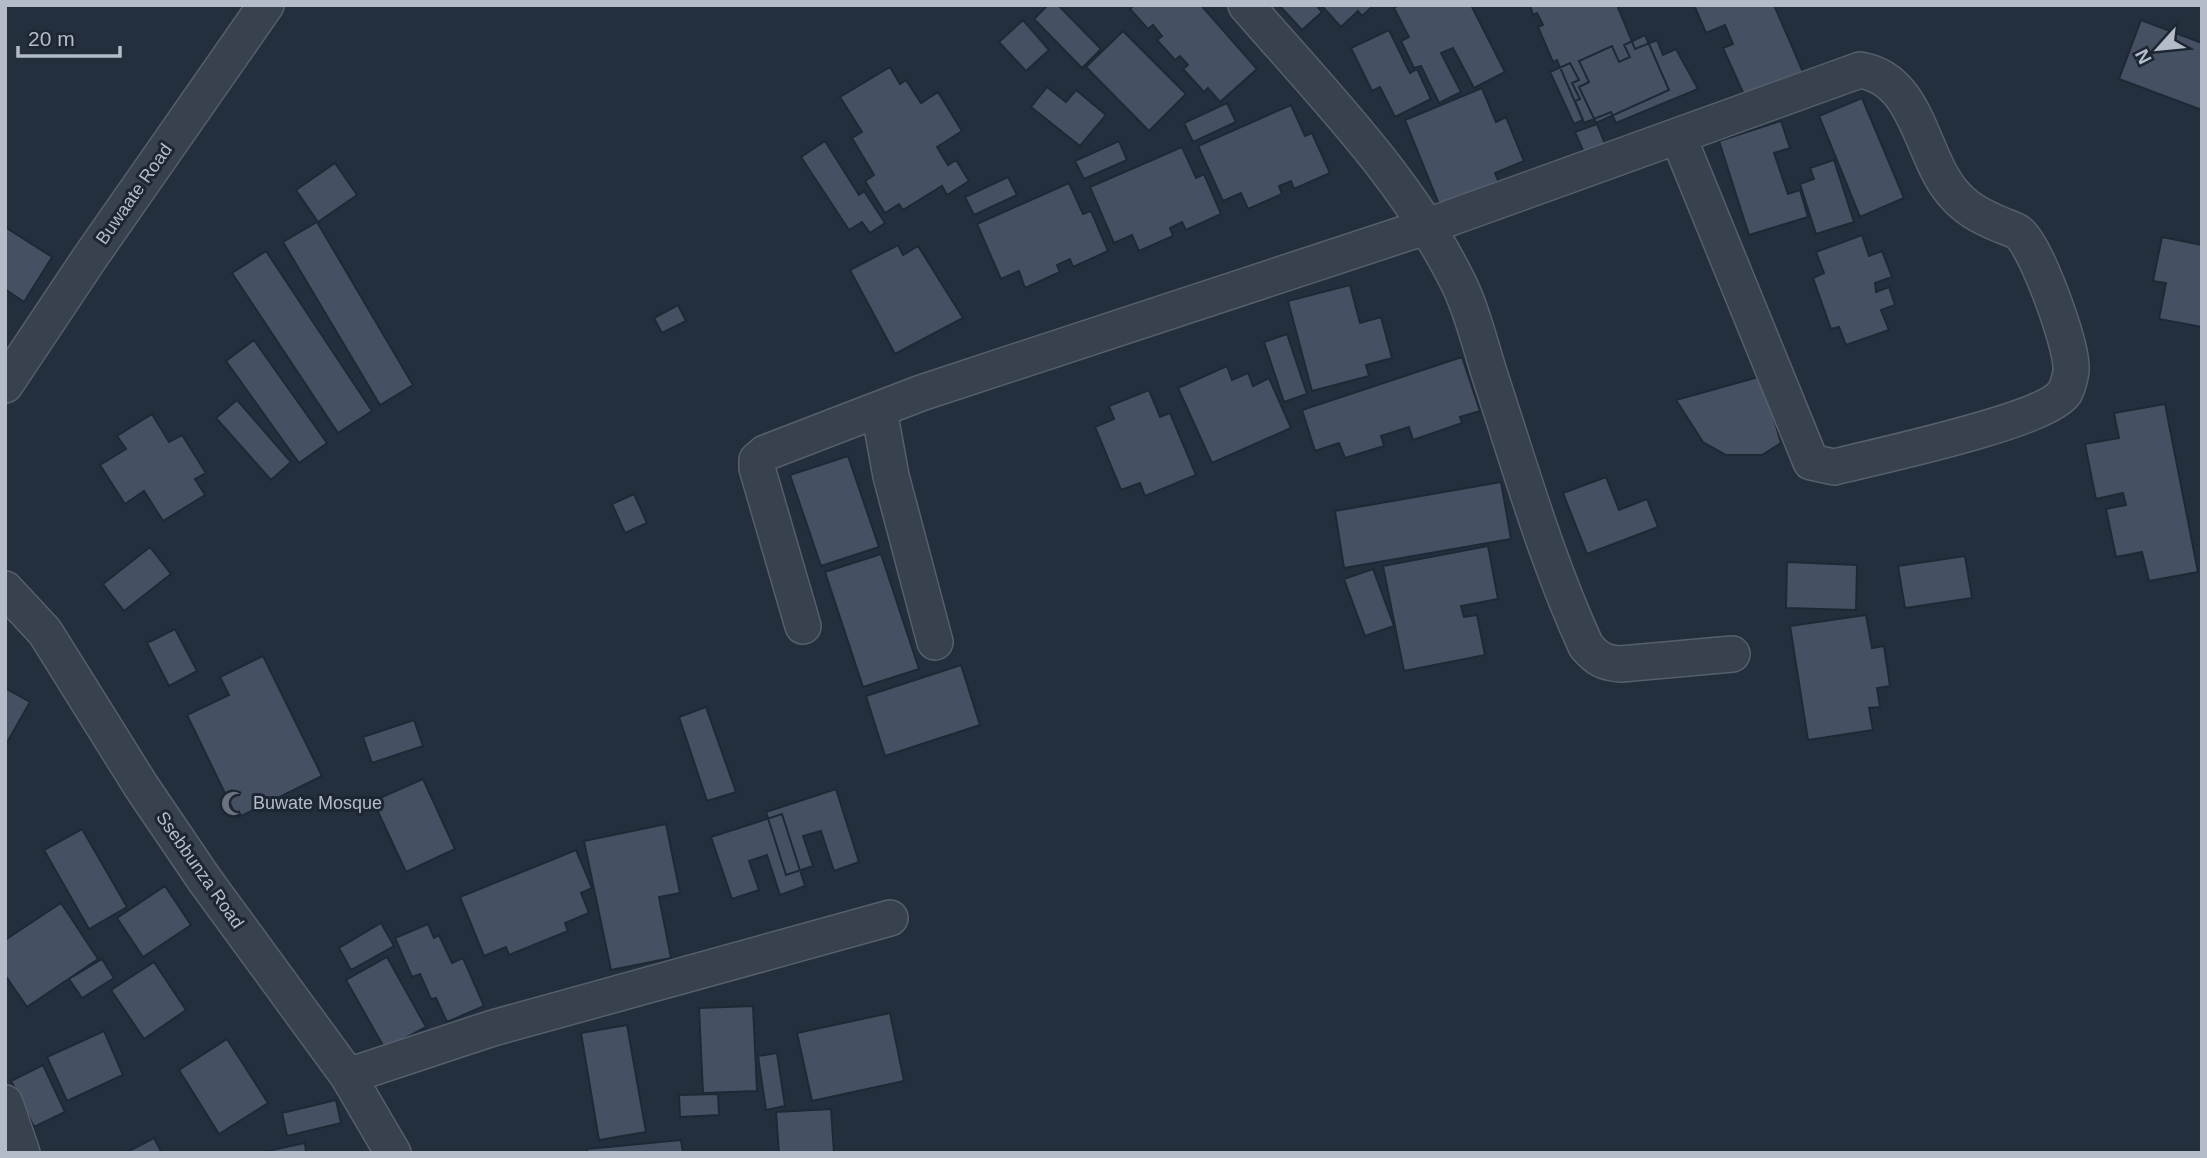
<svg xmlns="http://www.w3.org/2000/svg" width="2207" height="1158" viewBox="0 0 2207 1158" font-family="Helvetica,sans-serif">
<rect width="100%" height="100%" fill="#242f3e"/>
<path fill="#455162" stroke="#1f2835" stroke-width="2" d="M1048,5H1058L1101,49L1082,68L1034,19Z
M1134,5H1201L1257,69L1220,102L1208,88L1204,92L1183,69L1188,65L1180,56L1175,60L1157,40L1162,36L1153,25L1148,29L1130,9Z
M1279,5H1316L1322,12L1302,30Z
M1321,5H1374L1362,16L1358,11L1341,27Z
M1399,5H1471L1505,72L1474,88L1453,48L1441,53L1461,92L1439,103L1421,66L1414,68L1401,41L1409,37L1394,8Z
M1530,5H1617L1635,49L1657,40L1663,55L1676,49L1698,89L1616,123L1611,112L1584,123L1557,60L1553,62L1538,27L1543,25L1537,13L1533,15Z
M1694,5H1774L1803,72L1745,97L1723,48L1733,44L1725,25L1706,33Z
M1023,20L1049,50L1026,71L999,42Z
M2141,20L2202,43V110L2119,79Z
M1389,30L1410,73L1417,69L1431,99L1395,117L1380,87L1372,91L1351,48Z
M1123,31L1186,94L1149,131L1086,67Z
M1645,35L1669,90L1596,123L1579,87L1589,82L1579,61L1612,46L1619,62L1630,57L1624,45Z
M1570,63L1579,80L1572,83L1580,99L1575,101L1583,120L1574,124L1550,72Z
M890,67L900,84L906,80L921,103L938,92L962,131L937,147L948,165L956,160L969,181L947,195L942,186L903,210L899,204L885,213L865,181L874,175L852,138L862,132L840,97Z
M1047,87L1066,102L1076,90L1106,115L1080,146L1031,107Z
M1482,88L1496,122L1506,117L1524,161L1495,173L1500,185L1441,209L1405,120Z
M1862,98L1904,198L1860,217L1819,116Z
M1227,103L1236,122L1193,142L1184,123Z
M1291,105L1305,136L1312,133L1330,173L1294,189L1291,181L1279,186L1282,194L1248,209L1241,193L1223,201L1198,146Z
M1781,121L1790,148L1774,153L1788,194L1800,190L1808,217L1749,235L1719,141Z
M1597,124L1606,146L1585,155L1575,132Z
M825,141L859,195L864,191L885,223L870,233L862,222L849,230L801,157Z
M1119,141L1127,160L1084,179L1075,161Z
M1182,147L1196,178L1204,174L1221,214L1186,230L1182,222L1170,228L1173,236L1139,251L1132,235L1114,243L1090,187Z
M1834,160L1854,222L1816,234L1800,184L1814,179L1810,168Z
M335,163L357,195L318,222L296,190Z
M1008,177L1017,195L974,215L965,197Z
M1069,183L1083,214L1091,211L1108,251L1073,267L1070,259L1057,265L1060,272L1025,288L1019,271L1001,279L977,224Z
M317,222L413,385L380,405L283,242Z
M5,227L52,257L24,302L5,289Z
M1862,235L1869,256L1882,251L1892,277L1875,283L1876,292L1889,287L1895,305L1881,310L1889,330L1846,345L1839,327L1831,329L1813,278L1824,273L1816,252Z
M2162,237L2202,245V327L2159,319L2166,283L2153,281Z
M898,245L903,255L918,246L963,318L895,354L850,270Z
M266,251L372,411L338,433L232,273Z
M1350,285L1360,323L1381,317L1392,358L1366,365L1369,376L1312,391L1288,301Z
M678,305L686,321L662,333L654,318Z
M1287,334L1307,394L1284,402L1264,342Z
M254,340L327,443L299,463L226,361Z
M1462,357L1480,411L1460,417L1462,423L1413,440L1409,427L1381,436L1384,446L1345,458L1339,443L1315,451L1302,410Z
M1227,366L1232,380L1248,373L1253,386L1269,378L1291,428L1212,463L1178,388Z
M1762,376L1781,443L1762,455H1726L1703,442L1676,400Z
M1149,390L1160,417L1170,413L1196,475L1145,496L1140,483L1121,490L1095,427L1114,419L1109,406Z
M237,400L291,462L271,480L216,418Z
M2165,404L2198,572L2149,581L2142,552L2116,557L2106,509L2126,505L2123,493L2096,499L2085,444L2119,438L2114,413Z
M152,414L169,442L182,435L206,473L195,479L205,495L163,521L144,491L125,504L100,465L126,449L117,436Z
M848,456L879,547L821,566L790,475Z
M1606,477L1619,510L1647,499L1658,527L1587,554L1563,493Z
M1501,482L1511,539L1344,568L1335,511Z
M634,494L647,523L625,533L612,504Z
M1488,546L1498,599L1461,606L1464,617L1477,615L1485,655L1404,671L1383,566Z
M150,547L171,574L124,611L103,584Z
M881,554L919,669L863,687L825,572Z
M1965,556L1972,598L1905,608L1898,566Z
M1787,562L1857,565L1856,610L1786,608Z
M1373,569L1394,626L1365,636L1344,579Z
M1866,615L1872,648L1884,646L1890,686L1877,688L1880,707L1869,708L1873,730L1808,740L1790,626Z
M175,629L197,671L169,686L147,643Z
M263,656L322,776L237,818L187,715L229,695L220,677Z
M961,665L980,725L885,756L866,696Z
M5,688L30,702L5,746Z
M706,707L736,792L707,801L679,717Z
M414,720L423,746L372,763L363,737Z
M423,779L455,849L406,872L373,801Z
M836,789L859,862L834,871L821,831L803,836L813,866L786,875L766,812Z
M782,814L805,886L780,895L767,855L749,861L759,890L732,899L711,837Z
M666,824L680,893L659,897L671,958L611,970L584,841Z
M82,829L127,907L89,929L44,850Z
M576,850L592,888L581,893L589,913L565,923L568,931L509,955L506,947L484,956L460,897Z
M165,886L191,925L143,957L117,918Z
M61,903L98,959L27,1007L5,975V940Z
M381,923L394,946L351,970L339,948Z
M428,924L434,938L439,935L452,963L463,958L484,1006L447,1022L436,998L431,999L420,974L412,977L395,938Z
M387,957L426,1027L385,1049L346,980Z
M102,959L114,978L82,998L69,979Z
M154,962L186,1010L144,1039L111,990Z
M753,1006L757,1091L703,1093L699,1008Z
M890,1013L904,1081L812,1101L797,1033Z
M627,1025L646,1132L599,1140L581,1033Z
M104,1031L123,1075L67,1101L47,1057Z
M227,1039L268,1103L219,1134L179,1070Z
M777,1053L785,1106L766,1110L758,1056Z
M43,1065L65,1112L34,1127L11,1081Z
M718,1094L719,1115L680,1117L679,1095Z
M336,1100L341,1123L287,1136L282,1113Z
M831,1109L834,1153H779L776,1112Z
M154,1138L162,1153H125Z
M681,1140L683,1153H587V1149Z
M305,1143L306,1153H258Z"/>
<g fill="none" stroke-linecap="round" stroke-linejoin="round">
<defs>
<path id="minor" d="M1246,5C1322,93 1406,177 1458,282C1473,312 1481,349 1492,382C1521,470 1547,561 1586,646C1597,659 1604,663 1621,664L1732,654
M5,385L89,259L266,5
M879,410L891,476L935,642
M5,589L45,632L141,786L204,879L348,1076L393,1153
M803,626L757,468V460L765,453L921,393L1428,226L1860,70C1918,79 1920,153 1952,192C1965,208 1980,216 1999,224C2005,227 2014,229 2019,233C2037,248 2070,341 2071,366C2072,372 2068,386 2065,392C2046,421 1874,457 1834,467L1811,462L1678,136
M348,1076L493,1028L890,918
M5,1103L22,1153"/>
</defs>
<use href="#minor" stroke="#565f6c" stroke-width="38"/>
<use href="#minor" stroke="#38414e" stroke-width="35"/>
</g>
<defs>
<symbol id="mosque-bare" viewBox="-9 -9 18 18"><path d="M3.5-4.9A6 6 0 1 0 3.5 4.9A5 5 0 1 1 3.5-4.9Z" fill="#6b7280" stroke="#1d2633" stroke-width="2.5" paint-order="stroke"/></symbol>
</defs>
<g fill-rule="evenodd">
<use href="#mosque-bare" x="216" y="786" width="35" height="35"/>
</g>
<g text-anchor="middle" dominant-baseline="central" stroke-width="6" stroke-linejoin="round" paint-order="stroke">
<g font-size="18" fill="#b4bcc9" stroke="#1d2633">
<text transform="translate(134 194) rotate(-55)">Buwaate Road</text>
<text transform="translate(200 870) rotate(55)">Ssebbunza Road</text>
</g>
<g font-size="18" fill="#b4bcc9" stroke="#1d2633" text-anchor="start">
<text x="253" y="803">Buwate Mosque</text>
</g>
</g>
<rect width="2207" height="1158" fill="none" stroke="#b4bcc9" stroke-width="14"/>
<g transform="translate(2158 49) rotate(243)" stroke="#1d2633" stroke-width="5" paint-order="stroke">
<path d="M0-5L12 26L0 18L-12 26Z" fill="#b4bcc9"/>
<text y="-10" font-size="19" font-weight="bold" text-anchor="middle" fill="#b4bcc9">N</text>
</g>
<path d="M18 46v10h102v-10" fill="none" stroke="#b4bcc9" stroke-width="3.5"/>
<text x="28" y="46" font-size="21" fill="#b4bcc9" stroke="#1d2633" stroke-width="5" paint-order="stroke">20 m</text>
</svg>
